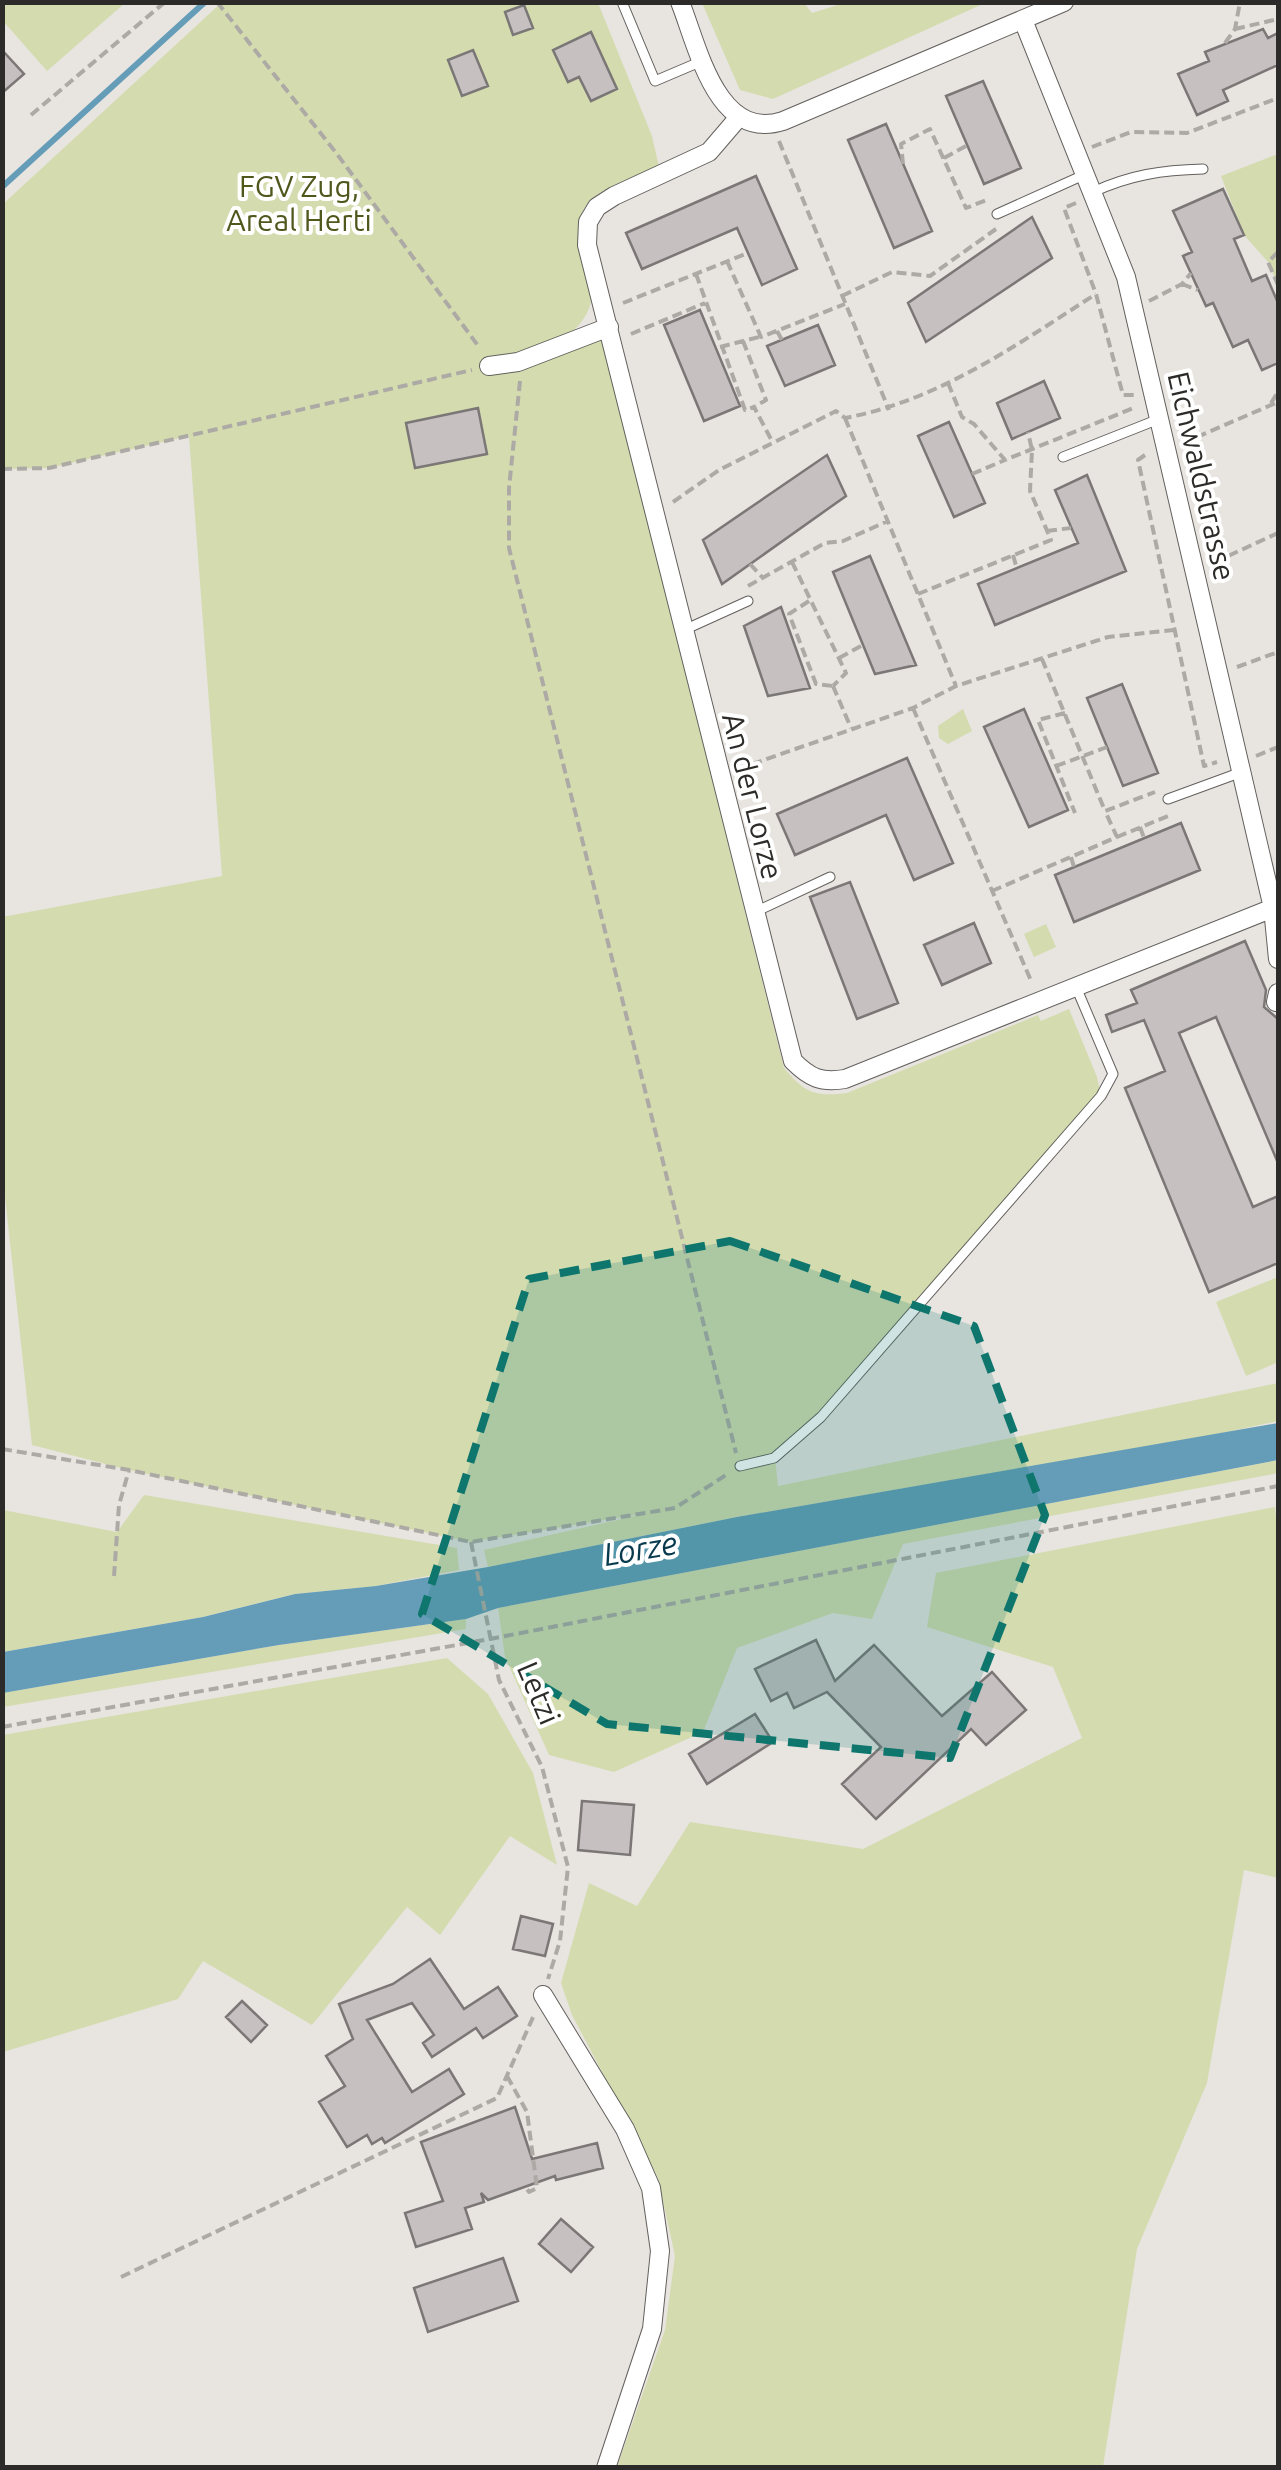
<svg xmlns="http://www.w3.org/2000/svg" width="1281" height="2470" viewBox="0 0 1281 2470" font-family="Ubuntu,sans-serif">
<rect width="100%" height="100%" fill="#e8e4e0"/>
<path fill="#d4dcaf" d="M2,3L3,2L125,3L47,71L3,21Z
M221,3H598L652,136L659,167C636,176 608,184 590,201C564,226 593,270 591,299C590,319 569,335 555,347L602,340L784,1068C805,1093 815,1097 847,1093L1038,1015L1041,1021L1069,1009L1097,1077L1101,1096L821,1417L775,1458L778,1486L1278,1383V1421L1204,1437L737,1517L488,1567L484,1550L648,1513L471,1542L129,1470L32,1445L3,1178L2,917L222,876L189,436L49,468L3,469V204Z
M702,3H804L812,13L844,3H985L773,99L740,90Z
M1278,154V285L1268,262L1244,235L1221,176Z
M963,709L972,731L948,744L939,738L938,726Z
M1046,924L1056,947L1034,957L1024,934Z
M1278,1277V1362L1246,1376L1216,1302Z
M1278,1460V1473L903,1544L872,1619L833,1613L737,1648L703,1732L614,1772L549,1755L505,1657L498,1608Z
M144,1495L457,1548L459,1570L376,1586L295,1594L203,1617L3,1652V1510L117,1532Z
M1275,1507L1278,1539V1878L1244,1870L1207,2083L1137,2249L1103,2467H617L665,2330L675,2256L658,2178L572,2015L561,1983L589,1883L637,1906L690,1822L863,1849L1082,1738L1053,1667L927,1627L936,1573Z
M466,1619V1629L3,1707V1693L279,1645Z
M447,1658L488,1694L533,1773L557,1865L510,1836L440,1935L407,1907L312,2025L203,1961L178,1999L3,2052V1735Z"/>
<path fill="#659db8" d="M1278,1423V1460L498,1608L466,1619L279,1645L3,1693V1652L203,1617L295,1594L376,1586L488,1567L737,1517Z"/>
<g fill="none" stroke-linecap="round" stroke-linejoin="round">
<path stroke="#659db8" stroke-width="6" d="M2,187L205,2"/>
</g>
<path fill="#c6c0c0" stroke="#7c7777" stroke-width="2.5" d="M524,5L533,28L513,35L505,12Z
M1263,29L1268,38L1278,33V65L1223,90L1228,101L1197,115L1178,74L1209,61L1205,52Z
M591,32L617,89L591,101L579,77L568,82L553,50Z
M2,50L24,74L2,93Z
M473,50L488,86L462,96L448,60Z
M983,81L1021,168L984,184L946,96Z
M886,124L932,231L894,248L848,140Z
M756,176L797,269L762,285L737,228L642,269L626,233Z
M1223,189L1244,235L1234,239L1252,281L1266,275L1278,303V363L1262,370L1248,340L1233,347L1213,303L1206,306L1183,256L1192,252L1173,211Z
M1032,217L1052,258L926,342L908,303Z
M700,310L740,406L704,421L664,325Z
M818,325L835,365L785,386L767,346Z
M1044,381L1060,418L1012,439L997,403Z
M478,408L487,454L415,468L406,423Z
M949,422L985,503L954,517L918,436Z
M827,455L846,496L722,584L703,540Z
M1087,475L1126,571L995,625L978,584L1078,543L1055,490Z
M870,556L916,665L875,674L833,572Z
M781,607L810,688L768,696L744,626Z
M1122,684L1158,773L1123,786L1087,698Z
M1024,709L1068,810L1029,827L984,727Z
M907,758L953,863L914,880L886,815L795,855L777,814Z
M1181,823L1200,870L1074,922L1055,875Z
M850,882L898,1003L857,1019L810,897Z
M974,923L991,963L942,985L924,945Z
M1245,941L1266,990L1264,1007L1278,1019V1163L1216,1017L1179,1033L1253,1207L1278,1196V1263L1209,1292L1125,1088L1165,1071L1144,1020L1112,1032L1106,1015L1137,1003L1131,990Z
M816,1640L835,1681L874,1645L942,1716L992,1672L1026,1710L986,1745L971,1729L876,1819L842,1784L881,1747L827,1692L794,1708L787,1693L771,1701L755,1669Z
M755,1714L773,1742L707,1784L689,1754Z
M582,1801L634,1805L630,1855L578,1850Z
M521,1916L553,1924L545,1956L513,1949Z
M430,1959L464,2009L498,1987L517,2016L483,2038L476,2028L432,2057L423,2043L434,2035L412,2003L367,2020L412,2092L449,2069L464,2094L385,2143L382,2138L372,2144L367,2135L347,2147L319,2102L345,2086L326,2056L353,2039L339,2004L393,1984Z
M242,2001L267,2025L251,2042L226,2017Z
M515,2107L532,2159L597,2143L603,2168L556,2180L555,2176L488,2200L481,2193L484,2202L465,2208L472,2229L416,2247L405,2213L443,2201L421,2142Z
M561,2219L593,2247L571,2272L539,2244Z
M503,2258L518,2301L428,2332L414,2288Z"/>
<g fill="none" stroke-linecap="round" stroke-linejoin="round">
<defs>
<path id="service" d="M622,2L655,81L702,61
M1093,192C1130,175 1162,170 1203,169
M997,214L1086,174
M1063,457L1159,419
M684,630L748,601
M1168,799L1239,773
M755,912L830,877
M740,1466L774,1458L821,1417L1101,1096L1113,1074L1076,987"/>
<path id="minor" d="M680,2C698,47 717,142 783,121L1064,2
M1023,20L1126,277L1273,908L1278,959
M739,117L709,152L614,196L597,207L588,222L587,245L793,1061C810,1078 821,1083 845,1079L1273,908
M489,366L518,362L609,327
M1276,1002L1278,993
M543,1995L625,2129L651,2188L660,2251L652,2329L606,2468"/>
</defs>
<use href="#service" stroke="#63605d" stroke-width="11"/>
<use href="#minor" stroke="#63605d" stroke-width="20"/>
<path stroke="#adaaa6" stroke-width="4" stroke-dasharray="10 5" stroke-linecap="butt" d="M217,2L337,154L479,347
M1235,29L1278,19
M1225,43L1235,29L1240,2
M31,115L165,2
M779,141L889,410
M1092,147L1131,132L1187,133L1278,98
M944,158L968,145
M903,164L901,144L930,129L966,208L989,199
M1076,203L1064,208L1096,294L1123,395H1134
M1278,252L1268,262L1278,285
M727,261L761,337L845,304
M696,274L745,410L754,407L773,443
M1182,284L1198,290
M842,296L892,272L930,276L996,229
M1149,301L1182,284L1191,273
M623,303L748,253
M777,331L782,340
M631,334L705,303
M743,341L766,400L754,407
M720,347L759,337
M520,381L509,488V548L736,1453
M948,383L962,417L974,424L1005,460L1136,407
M1271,403L1278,392
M845,418L956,686
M1183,443L1278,402
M1145,455L1138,460L1204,766L1217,762
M2,469L49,468L472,370
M972,474L1005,460
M673,502L719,470L836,411L845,418C940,400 1016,345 1096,294
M1047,531L1071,528
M1013,555L1017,569
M792,562L846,673L833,686
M1215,562L1278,533
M750,564L763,578
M748,586L825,543L843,541L888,521
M918,594L1051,540L1030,491L1032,450L1028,432
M809,601L789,614L816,684L833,686
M839,658L863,645
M1042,659L1105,811L1155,792
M1237,667L1278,652
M833,686L851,728
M913,708L1032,983
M1065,713L1038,720L1075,813
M1256,756L1278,747
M1056,766L1107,747
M738,769L913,708L956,686L1108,637L1173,630
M1140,827L1144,838
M1117,837L1168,816
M1071,857L1074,867
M992,891L1117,837L1105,811
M2,1449L129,1470L471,1542L675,1508L726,1475
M471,1542L499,1680L542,1767L568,1867L560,1941L548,1979
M114,1576L119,1505L129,1470
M2,1727L490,1639L1278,1486
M507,2076L527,2112L537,2188L529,2192L525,2186
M121,2277L497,2098L534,2015"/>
<use href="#service" stroke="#fff" stroke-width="9"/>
<use href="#minor" stroke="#fff" stroke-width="18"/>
</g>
<path fill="#0f766e" fill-opacity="0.2" stroke="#0f766e" stroke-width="8" stroke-dasharray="20 12" stroke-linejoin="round" d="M730,1241L974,1326L1045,1515L950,1758L607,1724L422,1614L529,1279Z"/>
<g text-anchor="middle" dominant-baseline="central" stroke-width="8" stroke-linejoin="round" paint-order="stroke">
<g font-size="30" fill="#50571c" stroke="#fff">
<text x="299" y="186">FGV Zug,<tspan x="299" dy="34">Areal Herti</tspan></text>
</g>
<g font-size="30" fill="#2c2b29" stroke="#fff">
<text transform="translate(1202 476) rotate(77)">Eichwaldstrasse</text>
<text transform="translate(753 796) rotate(76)">An der Lorze</text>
<text transform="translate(539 1693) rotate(67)">Letzi</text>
</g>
<g font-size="32" font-style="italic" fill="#083a4e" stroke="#fff">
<text transform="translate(640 1548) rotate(-10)">Lorze</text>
</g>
</g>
<rect width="1281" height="2470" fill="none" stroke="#2c2b29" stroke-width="10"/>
</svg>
